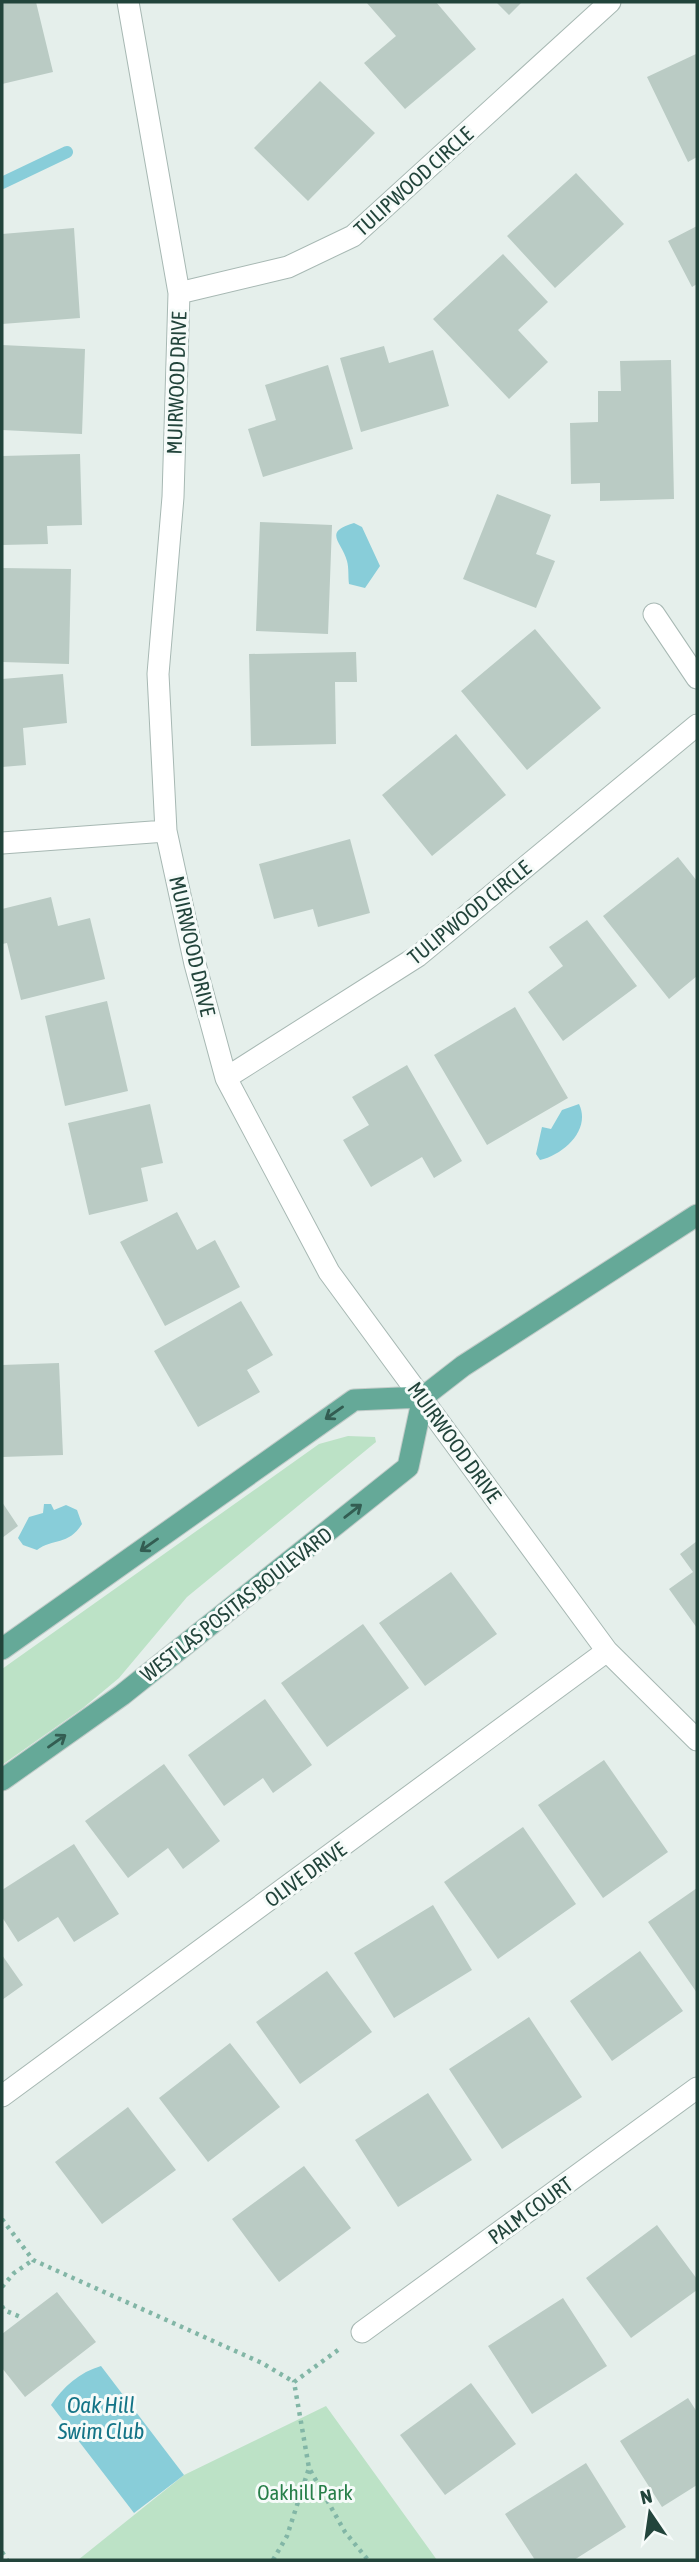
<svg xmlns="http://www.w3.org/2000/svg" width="699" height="2562" viewBox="0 0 699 2562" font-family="'Asap Condensed',sans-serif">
<rect width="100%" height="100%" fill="#e5efeb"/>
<path fill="#bce2c6" d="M348,1436L375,1437L376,1442L187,1597L119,1678L83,1708L2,1765V1669L319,1444Z
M326,2406L437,2560H78L184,2475Z"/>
<path fill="#88cdd9" d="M354,523L362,527L380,566L365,588L349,584C348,577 349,568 347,561C342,542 322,532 354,523Z
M579,1104C591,1129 565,1154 540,1160L536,1154L542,1127L551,1129L562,1110Z
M44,1504H51L54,1510L66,1505L77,1510L82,1524C68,1546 53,1538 37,1550L23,1545L18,1538L29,1517L43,1513Z
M101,2366L184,2475L134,2513L51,2405C63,2387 80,2372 101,2366Z"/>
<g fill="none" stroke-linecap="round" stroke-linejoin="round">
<path stroke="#88cdd9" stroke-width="12" d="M2,183L67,152"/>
</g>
<path fill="#bacbc4" d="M2,2H36L53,72L2,84Z
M366,2H436L476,49L405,109L364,63L396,36Z
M496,2H522L509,15Z
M696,54L697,157L688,162L647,77Z
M320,81L375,133L308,201L254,148Z
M576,173L624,224L555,288L507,236Z
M697,226V284L692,287L668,241Z
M74,228L80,318L2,324V234Z
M503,254L548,302L518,330L548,362L509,399L433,319Z
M2,345L85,349L82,434L2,430Z
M384,346L389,363L433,350L449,406L361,432L340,358Z
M671,360L674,499L600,501V483L571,484L570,423L598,422V391H621L620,361Z
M328,365L353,449L263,477L248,429L276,420L265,385Z
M80,454L82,525L47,526L48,544L2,545V456Z
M497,494L551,515L536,554L555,561L536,608L463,579Z
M260,522L332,525L328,634L256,631Z
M2,568L71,569L69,664L2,662Z
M535,629L601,708L527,770L461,691Z
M356,652L357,682H335L336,744L251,746L249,654Z
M63,674L67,723L23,728L26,765L2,767V679Z
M456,734L506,795L432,856L382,795Z
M350,839L370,913L318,927L313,909L274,919L259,864Z
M678,857L697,881V976L669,999L603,916Z
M51,897L58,926L90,918L105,979L21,1000L7,943L2,944V909Z
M587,920L637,986L563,1041L528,992L563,966L549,947Z
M107,1001L128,1091L65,1106L45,1016Z
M515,1007L568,1098L487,1145L434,1055Z
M407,1065L462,1161L434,1178L422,1157L371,1187L343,1140L369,1125L352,1097Z
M150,1104L163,1163L141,1168L148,1201L89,1215L68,1123Z
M177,1212L197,1250L215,1240L240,1287L165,1326L120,1242Z
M241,1301L273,1355L247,1370L260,1392L198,1427L154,1351Z
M59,1363L63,1455L2,1457V1365Z
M2,1502L18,1526L2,1538Z
M697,1541V1628L669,1589L693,1572L680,1554Z
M451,1572L497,1634L425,1686L379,1623Z
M363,1624L409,1688L327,1747L281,1683Z
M265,1699L312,1765L273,1793L263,1778L224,1806L188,1755Z
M604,1760L668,1852L603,1898L538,1805Z
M164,1764L220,1841L183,1869L168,1848L128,1878L85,1821Z
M523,1827L576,1904L498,1959L444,1882Z
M74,1844L119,1914L74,1942L58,1917L18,1942L2,1917V1890Z
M697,1888V1993L648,1922Z
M433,1905L472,1970L394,2018L354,1953Z
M640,1951L683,2011L612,2061L570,2001Z
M2,1955L23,1985L2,2000Z
M327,1971L372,2032L300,2084L256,2022Z
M529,2017L582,2097L502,2149L449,2069Z
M230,2043L280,2107L208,2162L159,2098Z
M428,2093L472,2160L398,2207L355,2140Z
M128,2107L176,2170L102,2224L55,2162Z
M304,2166L351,2228L279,2282L232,2219Z
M657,2225L697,2279V2290L631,2338L586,2278Z
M57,2292L96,2342L25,2397L2,2368V2334Z
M563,2298L607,2366L532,2414L488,2346Z
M471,2383L516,2444L445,2495L400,2435Z
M688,2398L697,2412V2485L662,2507L620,2441Z
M586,2463L626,2527L574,2560H535L505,2514Z"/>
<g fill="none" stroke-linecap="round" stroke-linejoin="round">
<defs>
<path id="minor" d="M128,2L179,293L173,497L158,674L166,831L195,964L226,1078L329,1272L607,1651L697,1740
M179,293L288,267L353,236L610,2
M654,614L697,678
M2,843L166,831
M226,1078L418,956L697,725
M2,2096L607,1651
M362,2332L697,2088"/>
<path id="major" d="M2,1649L354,1400L423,1397L463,1366L697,1215
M2,1780L122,1695L408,1467L423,1397"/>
</defs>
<use href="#minor" stroke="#a7b8b3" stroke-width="23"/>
<use href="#major" stroke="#c1cbc8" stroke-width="23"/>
<path stroke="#82b6a6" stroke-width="4.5" stroke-dasharray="3.5 5" stroke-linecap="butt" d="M2,2219L33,2260L262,2363L294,2382
M2,2287L14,2273L33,2260
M2,2306L4,2310L23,2318
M338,2350L294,2382L309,2468L345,2532L368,2560
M2,2552L7,2560
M273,2560L287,2536L309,2468"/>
<use href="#minor" stroke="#fff" stroke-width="21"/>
<use href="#major" stroke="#65a998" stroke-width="21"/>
</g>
<defs><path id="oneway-shaft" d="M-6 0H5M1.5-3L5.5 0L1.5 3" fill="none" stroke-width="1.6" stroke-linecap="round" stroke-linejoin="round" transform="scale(1.75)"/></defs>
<g stroke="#335d52">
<use href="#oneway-shaft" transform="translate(334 1413) rotate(145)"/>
<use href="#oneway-shaft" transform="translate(353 1511) rotate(-38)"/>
<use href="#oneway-shaft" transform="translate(149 1545) rotate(145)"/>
<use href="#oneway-shaft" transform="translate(57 1741) rotate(-35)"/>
</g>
<g text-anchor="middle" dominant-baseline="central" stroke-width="6" stroke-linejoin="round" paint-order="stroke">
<g font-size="21" fill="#22443b" stroke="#f6fbf9">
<text transform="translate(413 181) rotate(-42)">TULIPWOOD CIRCLE</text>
<text transform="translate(176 383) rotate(-88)">MUIRWOOD DRIVE</text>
<text transform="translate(469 912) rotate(-39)">TULIPWOOD CIRCLE</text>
<text transform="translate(193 946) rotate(77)">MUIRWOOD DRIVE</text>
<text transform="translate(455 1442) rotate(54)">MUIRWOOD DRIVE</text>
<text transform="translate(236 1604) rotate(-38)">WEST LAS POSITAS BOULEVARD</text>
<text transform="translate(305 1874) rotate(-36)">OLIVE DRIVE</text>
<text transform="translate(530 2210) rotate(-36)">PALM COURT</text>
</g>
<g font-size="21" fill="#277f49" stroke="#f6fbf9">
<text x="305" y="2492">Oakhill Park</text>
</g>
<g font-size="23" font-style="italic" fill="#147487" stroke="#f6fbf9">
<text x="101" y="2405">Oak Hill<tspan x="101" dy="26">Swim Club</tspan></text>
</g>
</g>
<rect width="699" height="2562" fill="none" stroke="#22443b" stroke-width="7"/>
<g transform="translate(650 2513) rotate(347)" stroke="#f6fbf9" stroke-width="5" paint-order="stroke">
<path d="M0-5L12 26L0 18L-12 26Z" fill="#22443b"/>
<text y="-10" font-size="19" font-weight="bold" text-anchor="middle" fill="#22443b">N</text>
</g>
</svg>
